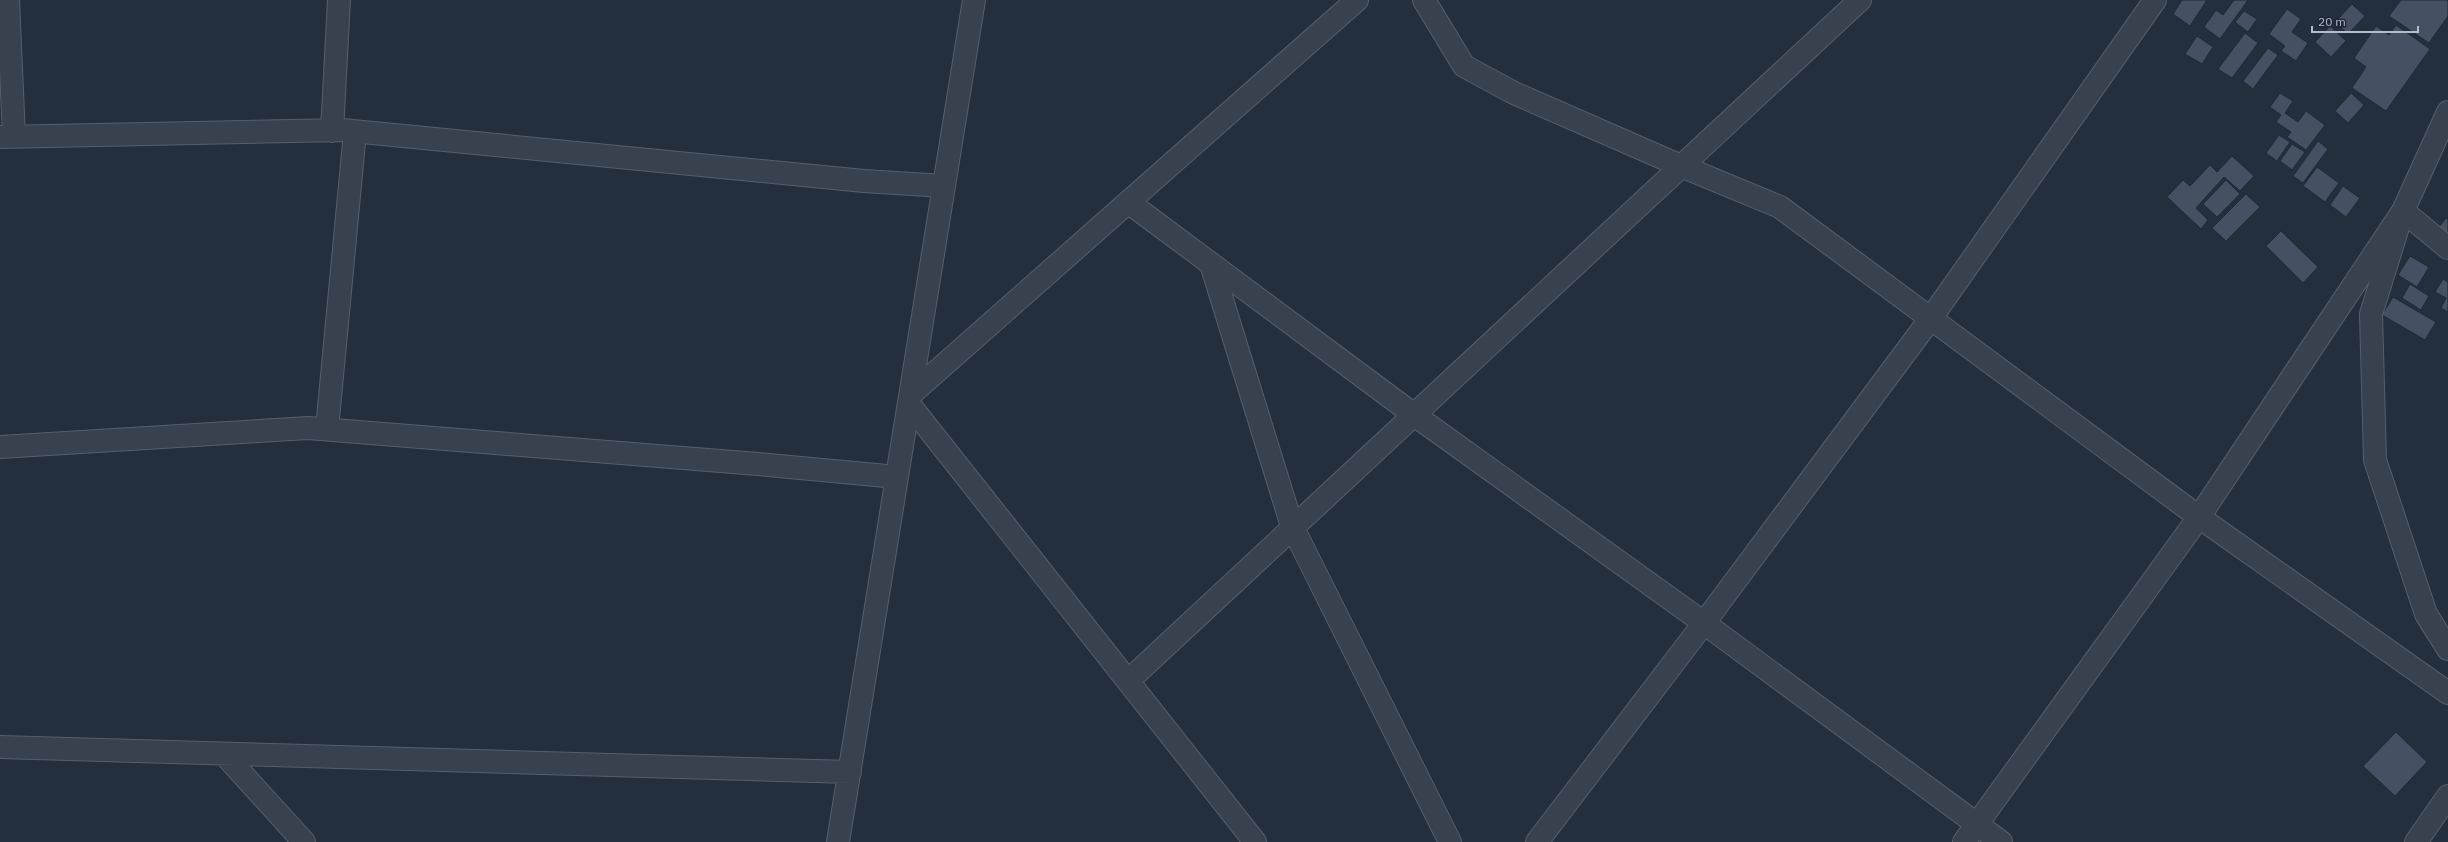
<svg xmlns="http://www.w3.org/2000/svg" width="2448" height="842" viewBox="0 0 2448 842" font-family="'IBM Plex Sans',sans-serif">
<rect width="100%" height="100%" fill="#242f3e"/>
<path fill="#455162" stroke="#1f2835" d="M2182,0H2207L2190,26L2173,14Z
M2234,0H2248L2220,39L2204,27L2216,10L2223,15Z
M2401,0H2448V16L2429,43L2389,16Z
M2352,4L2365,16L2348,34L2335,22Z
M2287,9L2301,19L2292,32L2308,43L2296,61L2281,51L2285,46L2269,34Z
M2244,11L2257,19L2248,32L2235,22Z
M2396,25L2430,49L2386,111L2352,88L2366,67L2354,58L2376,26L2389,35Z
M2330,26L2346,41L2331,57L2315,42Z
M2245,33L2258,43L2232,78L2218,69Z
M2197,36L2213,47L2202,64L2185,54Z
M2268,48L2278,55L2253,89L2243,81Z
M2280,93L2293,101L2285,113L2298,122L2306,111L2325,125L2306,150L2287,137L2291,132L2276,122L2281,115L2270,107Z
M2351,93L2364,105L2348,123L2335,111Z
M2279,135L2290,142L2277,161L2266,153Z
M2318,141L2328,149L2303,183L2293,176Z
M2292,144L2305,152L2292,170L2280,161Z
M2232,156L2254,176L2240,191L2224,177L2196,208L2208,220L2201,229L2167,197L2183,180L2190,186L2210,165L2217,172Z
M2317,167L2339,183L2325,202L2303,186Z
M2226,180L2240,194L2217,217L2203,204Z
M2343,186L2360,198L2346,217L2330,205Z
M2246,194L2260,207L2226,241L2212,228Z
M2446,218L2448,219V242L2435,232Z
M2281,231L2318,267L2303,283L2266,246Z
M2410,256L2429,267L2417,287L2398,275Z
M2443,279L2448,282V312L2441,308L2446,298L2435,292Z
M2410,284L2429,296L2421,310L2402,298Z
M2393,297L2436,322L2425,340L2382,315Z
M2396,732L2427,762L2395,796L2363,766Z"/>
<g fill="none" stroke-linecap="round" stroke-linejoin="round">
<defs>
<path id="minor" d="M8,0L14,136
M1424,0L1464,66L1514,93L1681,166L1780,207L2199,517L2448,693
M2448,112L2403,211L2371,314L2375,460L2426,614L2448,649
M332,131L339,0
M0,137L342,130L864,181L944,186
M1128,202L1413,414L1704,623L2001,842
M1211,264L1292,526L1450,842
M911,394L1357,0
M909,404L1255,842
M327,429L355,132
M0,447L308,428L758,464L897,477
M1128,681L1860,0
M0,747L850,772
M224,754L304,842
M838,842L974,0
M1537,842L1704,623L1931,318L2155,0
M1964,842L2199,517L2403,211L2448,248
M2416,842L2448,796"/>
</defs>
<use href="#minor" stroke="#565f6c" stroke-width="24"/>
<use href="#minor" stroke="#38414e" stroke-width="22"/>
</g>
<path d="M2312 26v6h106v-6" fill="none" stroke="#b4bcc9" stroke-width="2"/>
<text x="2318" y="26" font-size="12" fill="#b4bcc9" stroke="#1d2633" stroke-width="3" paint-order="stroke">20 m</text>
</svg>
